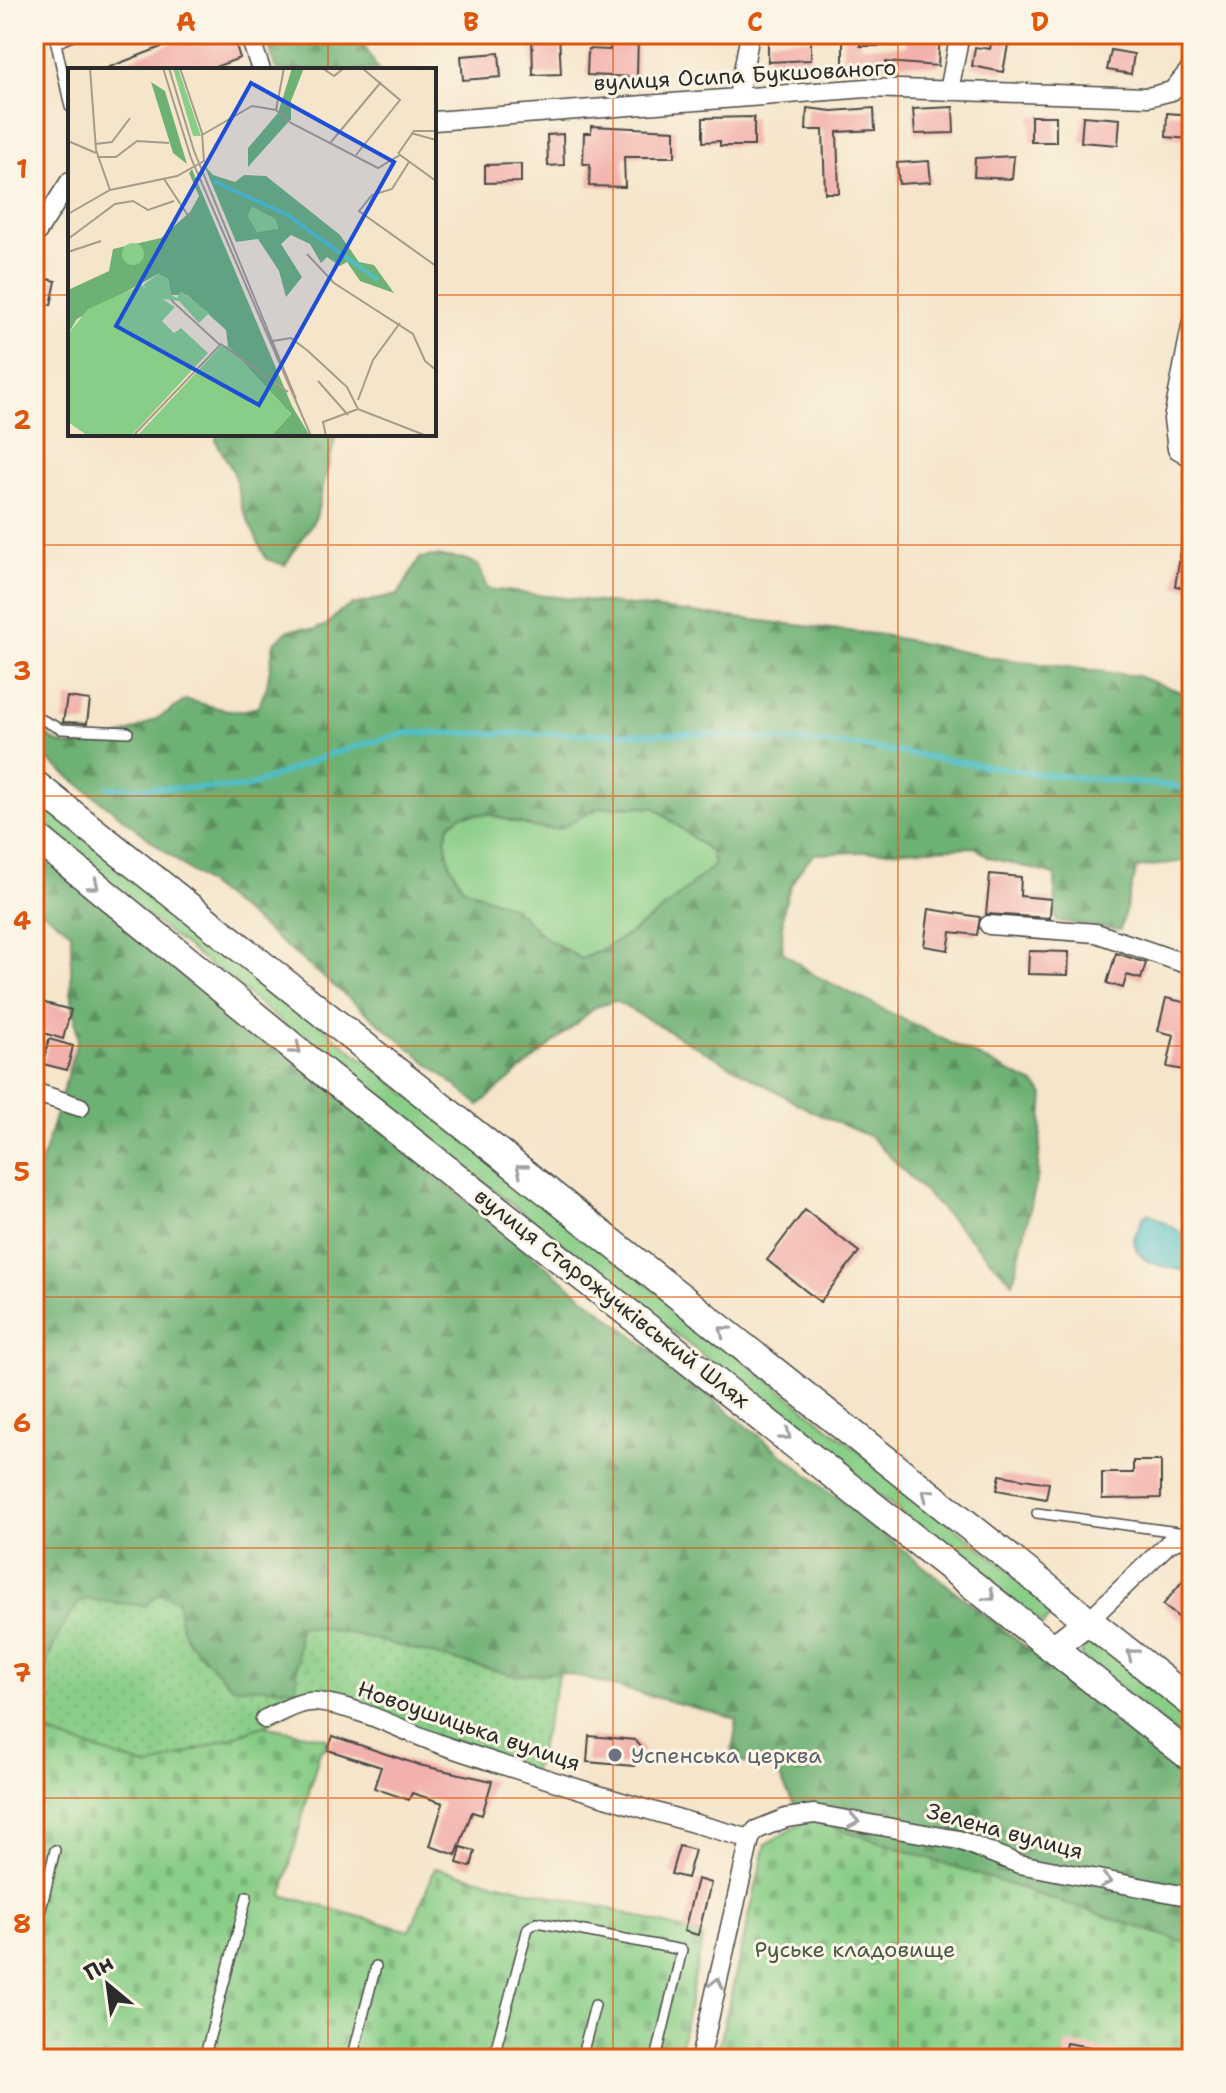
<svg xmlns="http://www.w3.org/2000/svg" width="1226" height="2093" viewBox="0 0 1226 2093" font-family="'Shantell Sans',sans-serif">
<defs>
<pattern id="forest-firs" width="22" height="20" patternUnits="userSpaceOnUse" patternTransform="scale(2)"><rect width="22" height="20" fill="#6eb174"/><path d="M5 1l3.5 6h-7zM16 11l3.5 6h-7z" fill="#5b905f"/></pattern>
<pattern id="cemetery-stones" width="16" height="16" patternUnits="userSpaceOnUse" patternTransform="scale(2)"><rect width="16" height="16" fill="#89ce87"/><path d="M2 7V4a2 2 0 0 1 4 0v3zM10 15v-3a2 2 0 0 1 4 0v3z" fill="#76b175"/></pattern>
<pattern id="garden-dots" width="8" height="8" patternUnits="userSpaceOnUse" patternTransform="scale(2)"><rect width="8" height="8" fill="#89ce87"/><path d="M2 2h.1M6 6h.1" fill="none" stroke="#76b175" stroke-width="1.8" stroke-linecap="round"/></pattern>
</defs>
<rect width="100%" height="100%" fill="#fcf5e5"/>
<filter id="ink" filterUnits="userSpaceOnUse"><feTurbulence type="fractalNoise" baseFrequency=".0125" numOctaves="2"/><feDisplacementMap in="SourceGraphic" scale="16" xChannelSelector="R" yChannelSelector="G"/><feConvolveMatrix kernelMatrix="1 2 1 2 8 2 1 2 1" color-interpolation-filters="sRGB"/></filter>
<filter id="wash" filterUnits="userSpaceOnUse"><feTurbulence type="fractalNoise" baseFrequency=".006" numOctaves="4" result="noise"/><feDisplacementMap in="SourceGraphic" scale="32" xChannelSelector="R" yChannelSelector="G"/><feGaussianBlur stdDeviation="1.8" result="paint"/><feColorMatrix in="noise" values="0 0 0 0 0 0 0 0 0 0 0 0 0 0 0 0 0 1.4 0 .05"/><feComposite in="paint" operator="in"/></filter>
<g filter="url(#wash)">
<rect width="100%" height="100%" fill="#f5e5ca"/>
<path fill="#89ce87" stroke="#5a7c59" stroke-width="2" d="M34,799L1057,1608L1043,1625L34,826Z
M630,806L655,808L711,852L715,866C673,902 633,938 581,959L542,936L514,908L463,888L450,864L445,839L450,824L462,815L487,814L537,828L558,829L598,808Z
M1096,1637L1192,1716V1746L1081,1657L1083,1644Z"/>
<path fill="url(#forest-firs)" stroke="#4c6e50" stroke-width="2" fill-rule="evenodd" d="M265,34H358L378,70H276Z
M217,434H336L316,517L285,565L266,559L242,508L234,473L216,441Z
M435,556L465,559L479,566L487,589L882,635L987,657L1137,676L1192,696V860L1137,868L1120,930L1056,921L1055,875L988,857L975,847L814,854C784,883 780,912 783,952L814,975L1034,1084L1044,1095L1037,1179L1013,1283L871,1137L813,1112L615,1001L596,1007L479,1105L252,919L34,749V723C41,729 50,739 58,743C95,756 158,720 186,700C214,705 229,716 258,707L267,686L274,643L289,630L302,628L313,630L327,625L339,612L352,605L398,595L420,558ZM630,806L655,808L711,852L714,865C673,902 633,938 581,959L543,936L514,908L463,888L450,864L445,839L450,824L462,815L487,814L537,828L559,829L598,808Z
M34,843L555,1274L1192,1779V1945L809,1819L792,1801L776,1769L731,1760L737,1719L560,1672L516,1676L350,1633L299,1626L296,1690L232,1687L186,1639L180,1623L177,1599L145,1606L34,1702V1187L78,1039L71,991V932L34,905Z"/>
<path fill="url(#cemetery-stones)" stroke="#5a7c59" stroke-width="2" d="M263,1726L327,1738L325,1749L320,1750L282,1895L410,1931L435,1868L622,1912L703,1936L678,2059H34V1729L149,1767Z
M809,1819L1192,1945V2059H716L766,1844Z"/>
<path fill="url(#garden-dots)" stroke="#5a7c59" stroke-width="2" d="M158,1594L177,1599L180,1623L186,1639L232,1687L296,1689L299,1626L349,1633L516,1676L560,1672L534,1771L318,1697L263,1726L149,1767L34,1729C34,1690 56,1626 83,1599L145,1606Z"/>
<path fill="#50bec4" stroke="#3e7478" stroke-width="2" d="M1149,1213L1192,1239V1274C1171,1264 1136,1270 1134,1239L1143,1217Z"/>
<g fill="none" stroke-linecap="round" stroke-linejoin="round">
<path stroke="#50bec4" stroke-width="6" d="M108,788H245L330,754L405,733L706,734L859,746L1033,773L1192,788"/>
</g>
<g id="blocks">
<path fill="#f2b1ac" d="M195,34H232L240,58L207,70H102Z
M532,34H559L561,74L533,75Z
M611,34H638L637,77L587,75L588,49L610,50Z
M907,34H940L938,66L886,62V69H843V37H860V46H906Z
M993,34H1010L1003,72L972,66L975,47L990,49Z
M811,39V60L768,62V40Z
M1111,50L1134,54L1131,74L1107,70Z
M499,53L501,77L463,80L461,56Z
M953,107L954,133L915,134L913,109Z
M807,108L832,111L874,108L875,130L837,132L839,193H825L823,130H806Z
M1167,113L1191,115L1190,139L1166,137Z
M1031,116H1056V142H1031Z
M1083,116L1120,119L1118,145L1081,142Z
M754,117V146H720V141L703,142V118Z
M591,126L675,130V157H624L625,187L589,186L590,164H583L584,133H591Z
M563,134L564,165L548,166L547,135Z
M1014,156L1012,179L974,177L975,158Z
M929,161L931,182L899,184L897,163Z
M521,164V182L485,183V165Z
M34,276L56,281L51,305L34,301Z
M1184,533L1192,534V589L1175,586Z
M67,697L90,700L87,723L63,722Z
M990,874L1021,877L1020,896L1051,899L1050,918L986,914Z
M929,909L980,917L977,935L951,932L948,950L924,946Z
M1029,951L1069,952L1068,975L1028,974Z
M1116,953L1146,963L1141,979L1127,975L1123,988L1107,983Z
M1166,998L1192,1004V1033L1184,1070L1167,1067L1174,1035L1158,1031Z
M34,1000L71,1010L63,1039L34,1030Z
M49,1039L73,1046L67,1070L43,1064Z
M805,1210L859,1252L820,1302L767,1260Z
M1133,1461H1161V1498L1102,1499V1473H1133Z
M1000,1475L1049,1483L1046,1499L997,1490Z
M1184,1579L1192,1585V1628L1163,1605Z
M333,1736L419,1765L492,1781L482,1815L472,1812L456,1855L430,1846L443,1803L412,1793L409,1800L374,1788L381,1767L328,1750Z
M589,1736L635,1740L643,1749V1760L634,1766L587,1762Z
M679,1846L695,1850L687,1878L671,1874Z
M461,1847L475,1851L471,1867L457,1863Z
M697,1879L711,1883L698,1935L684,1931Z
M1066,2043L1114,2051L1113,2059H1063Z"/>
</g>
</g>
<g filter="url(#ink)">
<use href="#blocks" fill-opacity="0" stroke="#494743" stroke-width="2"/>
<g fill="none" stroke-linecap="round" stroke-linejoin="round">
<defs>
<path id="lane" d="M70,107L56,43L77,34
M34,716L61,729L128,732
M1037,1513L1185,1533
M34,1939L55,1850
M204,2059L247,1896
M352,2059L376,1966
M493,2059L528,1928L537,1922L682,1950L656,2059
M581,2059L595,2005
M754,2059H766"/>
<path id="street" d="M249,34L261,70
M949,91L960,34
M738,97L750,34
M434,121L867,88L1148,97L1172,91L1192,67
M34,237L70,181
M1192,321L1173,419L1177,449L1192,458
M989,925L1096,933L1192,966
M34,1092L80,1107
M1088,1621L1169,1543L1192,1535
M265,1719C281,1712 300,1700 317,1702C363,1707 407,1734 451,1748C550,1781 649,1811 750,1839
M700,2059L750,1839L756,1830L786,1818L814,1814L959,1840L1019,1864L1192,1897"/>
<path id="secondary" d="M1053,1648L1088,1621"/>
<path id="primary" d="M34,784L1192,1703
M34,835L327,1075L1192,1758"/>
</defs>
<use href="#lane" stroke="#494743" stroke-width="12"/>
<use href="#street" stroke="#494743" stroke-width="21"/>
<use href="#secondary" stroke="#494743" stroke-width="29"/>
<use href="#primary" stroke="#494743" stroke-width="31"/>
<use href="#lane" stroke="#fff" stroke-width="9"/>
<use href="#street" stroke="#fff" stroke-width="18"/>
<use href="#secondary" stroke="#fff" stroke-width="26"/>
<use href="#primary" stroke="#fff" stroke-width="28"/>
</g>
<defs><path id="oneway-chevron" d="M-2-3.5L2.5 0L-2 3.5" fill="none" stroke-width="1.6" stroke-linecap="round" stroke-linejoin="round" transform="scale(2)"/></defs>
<g stroke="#a0a0a0">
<use href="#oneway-chevron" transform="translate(94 885) rotate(39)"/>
<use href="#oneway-chevron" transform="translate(296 1049) rotate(39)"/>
<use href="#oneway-chevron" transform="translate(521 1169) rotate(-142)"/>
<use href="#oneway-chevron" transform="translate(724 1331) rotate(-141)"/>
<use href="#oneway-chevron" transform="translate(786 1435) rotate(38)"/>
<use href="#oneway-chevron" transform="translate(927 1494) rotate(-142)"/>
<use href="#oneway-chevron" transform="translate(990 1596) rotate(39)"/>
<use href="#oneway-chevron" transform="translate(1132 1654) rotate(-141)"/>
<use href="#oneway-chevron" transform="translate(854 1821) rotate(10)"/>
<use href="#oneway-chevron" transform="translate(1106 1881) rotate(11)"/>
<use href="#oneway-chevron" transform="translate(717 1983) rotate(-77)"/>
</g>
</g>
<path fill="none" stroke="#df570e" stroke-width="2" stroke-opacity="0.55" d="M328,34V70M613,34V2059M898,34V2059M34,295H70M434,295H1192M328,434V2059M34,545H1192M34,796H1192M34,1046H1192M34,1297H1192M34,1548H1192M34,1798H1192"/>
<circle fill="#6b7280" stroke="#fcf5e5" stroke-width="3" cx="615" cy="1755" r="8"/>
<g text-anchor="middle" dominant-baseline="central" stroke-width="6" stroke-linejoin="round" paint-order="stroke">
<g font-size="22" fill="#2b2b2b" stroke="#fcf5e5">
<text transform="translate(745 75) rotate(-3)">вулиця Осипа Букшованого</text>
<text transform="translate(612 1298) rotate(38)">вулиця Старожучківський Шлях</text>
<text transform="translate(469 1726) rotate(19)">Новоушицька вулиця</text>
<text transform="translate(1005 1831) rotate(15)">Зелена вулиця</text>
</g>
<g font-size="22" fill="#5b616d" stroke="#fcf5e5" text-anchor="start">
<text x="631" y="1755">Успенська церква</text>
</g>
<g font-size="22" fill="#475c47" stroke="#fcf5e5">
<text x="855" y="1949">Руське кладовище</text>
</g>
</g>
<g transform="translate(68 68)">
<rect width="368" height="368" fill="#f5e5ca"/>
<path d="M105,0H110L133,68H125ZM184,139L207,151L210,162L189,164L180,148Z" fill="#89ce87"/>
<path d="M224,0H236L223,33V51L180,99V80L210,45ZM83,14L97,23L119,96L105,85ZM136,97L145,107L167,114L176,107L198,108L272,167L291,194L306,197L326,225L292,213L279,194L272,198L259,189L253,195L242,176L223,167L213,176L234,209L218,229L211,203L190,171L168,174ZM184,139L207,151L210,161L189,164L180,148ZM124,101L224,338L242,368H203L223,346L160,278L158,262L119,227H103L100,211L90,206L9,251L0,266V222L41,203L45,181L93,170L122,144L131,128L121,105Z" fill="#6eb174" fill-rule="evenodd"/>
<path d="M73,217L107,239L94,253L106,265L113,260L140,285L63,368H20L0,354V266L20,241ZM153,278H160L223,346L203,368H69Z" fill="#89ce87"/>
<path d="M54 186a11 11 0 1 1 22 0a11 11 0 1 1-22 0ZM90,206L100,211L103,227L109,230L113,223L141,245L131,255L111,233L87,230L75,217Z" fill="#89ce87"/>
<path fill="none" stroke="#50bec4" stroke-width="4" d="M145,113L218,146L310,212"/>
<path fill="none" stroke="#a49b8a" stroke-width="2" d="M22,0L28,82L42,122M95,0L123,90L243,368M101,0L126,83L228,331M254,0L266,8L276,0M208,42L223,55L310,100L332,87L368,113M208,42L216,0M343,65L368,72M134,67L184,38L208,42M0,73L28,85M263,74L313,14M27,76L44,74L62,50M330,86L346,63H368M288,87L332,32L294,0M29,89H48L69,73L101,75M341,94L324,121L304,127L291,143L368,198M96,111L121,149M0,146L42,122L109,108L136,93L134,65L112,0M0,171L47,136L65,133L80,142L106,133M0,184L33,173M239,186L266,215L345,266L357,293L368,302M103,232L152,277M205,273L223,270L240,283L279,319L290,341M250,313L280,347M290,332L305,292L332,255M65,368L153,276L220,324M258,368L255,354L290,341L359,368"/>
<path fill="#1d4ed8" fill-opacity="0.15" stroke="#1d4ed8" stroke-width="4" d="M183,15L326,94L191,337L48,258Z"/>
<rect width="368" height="368" fill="none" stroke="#2b2b2b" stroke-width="4"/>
</g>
<rect width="1226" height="2093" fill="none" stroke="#fcf5e5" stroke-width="88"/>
<g transform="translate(108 1985) rotate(331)" stroke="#fcf5e5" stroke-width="6" paint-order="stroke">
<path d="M0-6L14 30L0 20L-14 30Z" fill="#2b2b2b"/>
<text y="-12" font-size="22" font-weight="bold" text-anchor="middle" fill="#2b2b2b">Пн</text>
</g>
<rect x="44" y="44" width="1138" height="2005" fill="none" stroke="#df570e" stroke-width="3"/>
<g font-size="26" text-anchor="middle" font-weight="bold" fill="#df570e">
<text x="186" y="31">A</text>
<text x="471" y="31">B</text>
<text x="755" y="31">C</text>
<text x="1040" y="31">D</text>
<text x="22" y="178">1</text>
<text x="22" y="429">2</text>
<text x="22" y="680">3</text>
<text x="22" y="930">4</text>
<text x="22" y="1181">5</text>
<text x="22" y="1432">6</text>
<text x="22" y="1682">7</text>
<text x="22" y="1933">8</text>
</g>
</svg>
